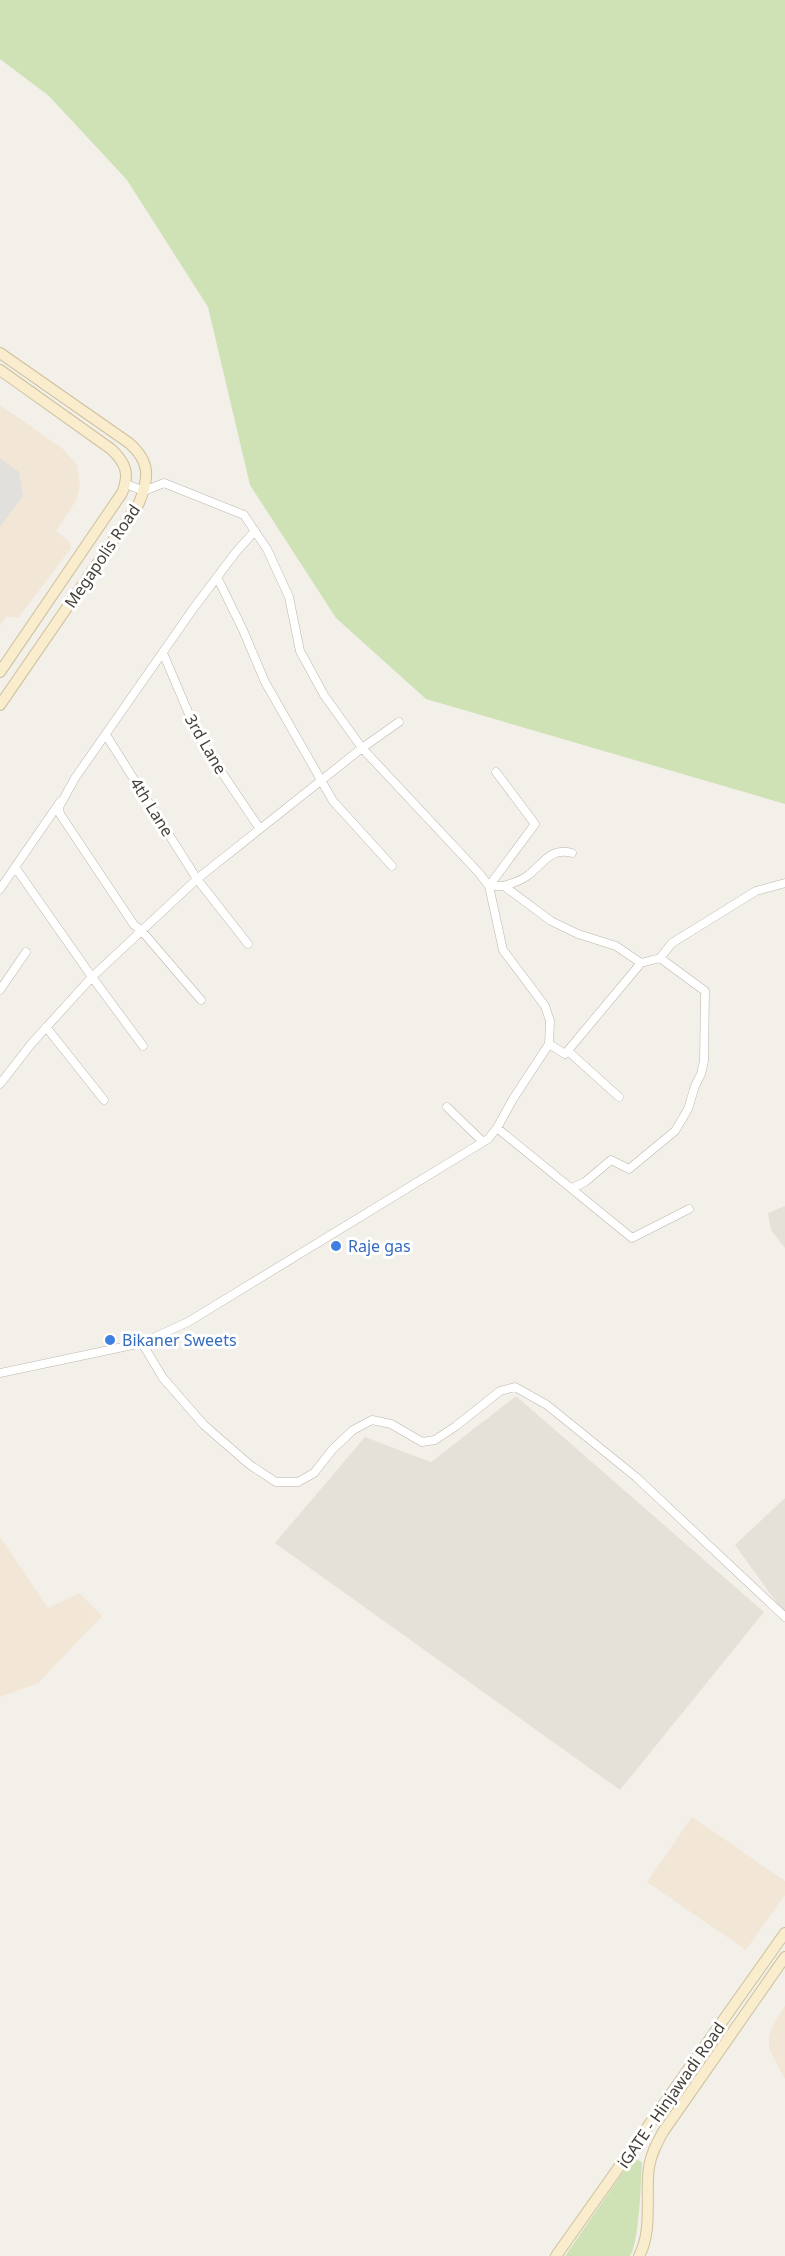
<svg xmlns="http://www.w3.org/2000/svg" width="785" height="2256" viewBox="0 0 785 2256" font-family="'Noto Sans',sans-serif">
<rect width="100%" height="100%" fill="#f3efe9"/>
<path fill="#e6e1d8" d="M785,1206V1248L771,1230L768,1213Z
M516,1396L764,1612L620,1790L275,1543L365,1437L431,1462Z
M785,1498V1614L735,1545Z"/>
<path fill="#f2e6d6" d="M0,405L63,449L77,465L80,485L77,499L56,531L69,541L71,548L19,617H6L0,626Z
M0,1537L48,1608L79,1593L102,1616L38,1683L0,1697Z
M692,1817L785,1881V1895L746,1950L647,1882Z
M785,2006V2079L769,2049V2036L776,2019Z"/>
<path fill="#cfe2b6" d="M0,0H785V804L426,699L336,618L250,485L208,307L127,180L49,96L0,59Z
M636,2159L642,2162C641,2181 639,2244 630,2256H565L631,2161Z"/>
<path fill="#e1e0dd" d="M0,458L19,472L23,496L0,527Z"/>
<g fill="none" stroke-linecap="round" stroke-linejoin="round">
<defs>
<path id="street" d="M217,577L243,630L265,682L333,801L392,866
M163,653L194,726L208,752L260,829
M106,735L197,879L248,944
M489,886H504L551,921L578,934L616,946L641,963L660,958L672,943L756,891L785,883
M489,886L535,824L496,772
M504,886C512,883 521,881 527,876C544,864 549,847 572,853
M0,889L60,802
M0,990L26,952
M201,1000L141,930L134,925L60,814L59,807L75,778L193,609L236,552L255,531
M46,1027L104,1100
M549,1044L565,1054L641,963
M143,1046L92,977L197,879L362,748L399,722
M568,1051L619,1097
M0,1084L32,1043L92,977L15,867
M447,1107L483,1142
M497,1128L632,1238L689,1209
M572,1188L585,1182L611,1160L629,1169L675,1131L688,1109L695,1086L701,1074L704,1061L705,991L660,958
M142,1343L163,1378L204,1425L250,1465L276,1482H298L314,1473L332,1450L353,1430L372,1420L391,1424L422,1442L435,1440L456,1426L500,1391L515,1387L547,1405L636,1477L785,1617
M0,1373L142,1343L188,1322L488,1139L497,1128L513,1099L549,1044L550,1021L545,1006L503,950L489,886L479,873L362,748L324,695L300,651L289,597L267,549L244,515L164,483L144,491L126,484"/>
<path id="secondary" d="M0,353L129,443C151,462 149,478 139,503L0,705
M0,370L111,449C126,463 130,474 122,493L0,672
M556,2256L785,1933
M639,2256C653,2231 645,2195 649,2167C651,2154 657,2143 663,2132L785,1957"/>
</defs>
<use href="#street" stroke="#bdb7ac" stroke-width="9"/>
<use href="#secondary" stroke="#cdc09d" stroke-width="12"/>
<use href="#street" stroke="#fff" stroke-width="8"/>
<use href="#secondary" stroke="#f9edcd" stroke-width="10"/>
</g>
<g fill="#3f7fe0" stroke="#fff" stroke-width="2">
<circle cx="336" cy="1246" r="6"/>
<circle cx="110" cy="1340" r="6"/>
</g>
<g text-anchor="middle" dominant-baseline="central" stroke-width="6" stroke-linejoin="round" paint-order="stroke">
<g font-size="16" fill="#454038" stroke="#fff">
<text transform="translate(102 556) rotate(-56)">Megapolis Road</text>
<text transform="translate(206 744) rotate(60)">3rd Lane</text>
<text transform="translate(152 807) rotate(58)">4th Lane</text>
<text transform="translate(671 2095) rotate(-55)">iGATE - Hinjawadi Road</text>
</g>
<g font-size="16" fill="#366cbe" stroke="#fff" text-anchor="start">
<text x="348" y="1246">Raje gas</text>
<text x="122" y="1340">Bikaner Sweets</text>
</g>
</g>
</svg>
